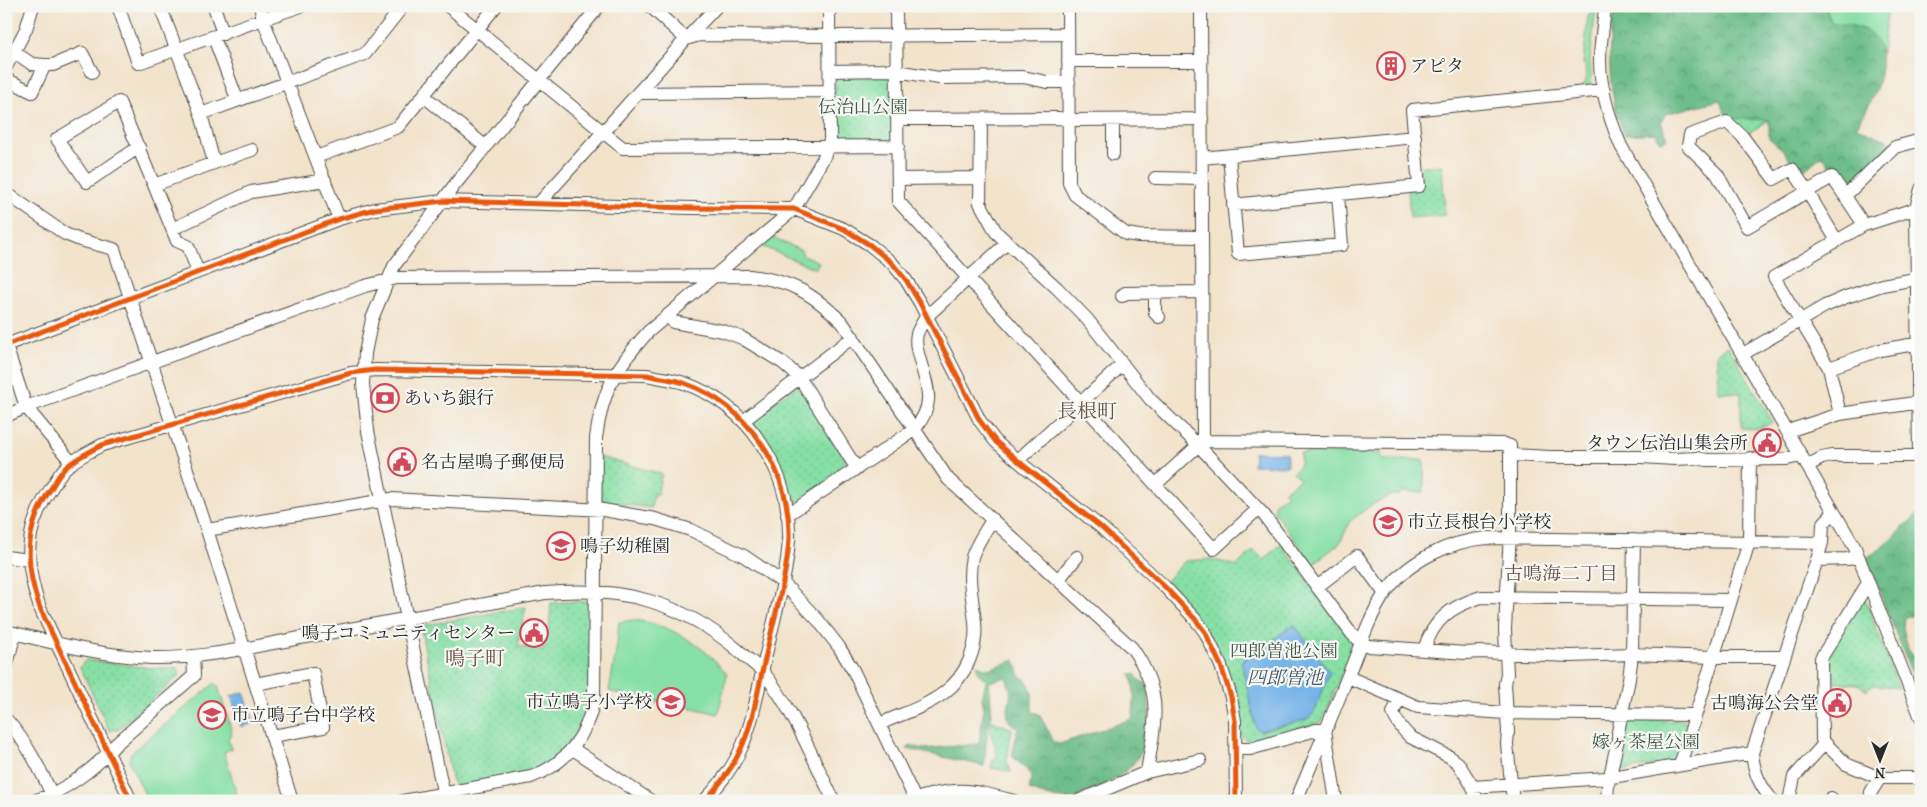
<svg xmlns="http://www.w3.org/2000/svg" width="1927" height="807" viewBox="0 0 1927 807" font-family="'IM FELL French Canon','Noto Serif JP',serif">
<defs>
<pattern id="forest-crowns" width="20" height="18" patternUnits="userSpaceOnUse" patternTransform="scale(1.25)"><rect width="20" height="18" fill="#6dbe8a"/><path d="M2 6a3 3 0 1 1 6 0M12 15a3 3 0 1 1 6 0" fill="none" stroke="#5a9b71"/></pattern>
<pattern id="park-dots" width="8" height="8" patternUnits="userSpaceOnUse" patternTransform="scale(1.25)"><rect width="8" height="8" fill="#87e0a5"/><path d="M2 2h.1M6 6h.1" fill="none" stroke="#75c08e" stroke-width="1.8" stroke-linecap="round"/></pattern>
</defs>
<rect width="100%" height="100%" fill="#f6f6f2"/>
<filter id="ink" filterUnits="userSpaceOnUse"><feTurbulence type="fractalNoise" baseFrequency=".02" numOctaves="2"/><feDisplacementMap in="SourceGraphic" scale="10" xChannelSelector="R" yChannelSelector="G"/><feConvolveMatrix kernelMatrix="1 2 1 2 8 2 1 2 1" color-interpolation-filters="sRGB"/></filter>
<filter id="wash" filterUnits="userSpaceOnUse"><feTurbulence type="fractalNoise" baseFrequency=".0096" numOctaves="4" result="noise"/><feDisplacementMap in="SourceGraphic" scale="20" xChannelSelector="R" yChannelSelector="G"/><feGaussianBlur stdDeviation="1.12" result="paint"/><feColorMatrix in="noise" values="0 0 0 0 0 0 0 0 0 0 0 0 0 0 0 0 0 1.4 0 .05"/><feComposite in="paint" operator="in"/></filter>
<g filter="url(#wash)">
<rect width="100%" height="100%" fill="#f2e3cb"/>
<path fill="#87e0a5" stroke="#598668" d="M1591,6H1596L1590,61L1592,87H1582L1586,81L1585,64H1583L1588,16H1590Z
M1825,6H1888L1882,53L1871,34L1831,22Z
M768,235L802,251L801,254L819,262L815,269L757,244Z
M1300,453H1381L1382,460H1424V492H1402L1399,495H1392L1373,504L1350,521L1340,543L1313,564L1274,512L1275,503L1287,494L1284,491L1300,479L1293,472L1300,465Z
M634,620C670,624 705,646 727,674L718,714L676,704L675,706L658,701L657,703L609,691L617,645L619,622Z
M215,683L218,686L232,732L228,739L231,749L224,752L238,798L223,801H148L129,761L131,753Z"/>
<path fill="url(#forest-crowns)" stroke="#4c745a" d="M1616,6H1825L1831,22C1843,25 1861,25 1871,34C1895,58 1872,105 1856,127L1894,143L1845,190L1822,155L1800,174L1783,150L1769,138V120L1727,118L1720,100L1665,114L1661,122L1667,138L1662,142L1654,133L1625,135C1608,98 1605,46 1616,6Z
M1921,511V577L1915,583L1918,608L1916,615L1904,617L1903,628L1909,653L1921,657V697L1866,558L1879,550Z
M1015,660L1020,676L1027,681L1032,692V712L1039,714L1054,742L1060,744L1132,719C1135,704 1135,689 1131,674L1134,673L1142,683L1145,682C1150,694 1149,703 1149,716C1146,759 1130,774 1092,790C1086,793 1078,798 1071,799C1057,801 1042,794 1029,790L1032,775L1012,756L1018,728C998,719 1013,704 1010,689C1009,685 1007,681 1006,677L989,682L992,716L988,722L984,766L907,749L911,745L923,749L979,744L984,707L982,699L986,681L978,673L977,665L988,669Z"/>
<path fill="url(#park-dots)" stroke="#598668" d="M836,73L893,75L894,139L890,142H836L833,139Z
M1727,118L1769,120L1745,135Z
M1442,165L1445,215L1410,218L1408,191L1422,166Z
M1728,346L1773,422L1756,429L1741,428V393L1718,392L1717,353Z
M799,385L851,469L797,504L791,502L752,424L751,418Z
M600,457L662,474L657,494H654L651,508L602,501L599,498Z
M1281,544L1353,641V647L1322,722L1250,743L1239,734L1225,664L1165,582L1185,561L1212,559L1236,566L1254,550L1264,560Z
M1863,594L1899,688L1874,685L1869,687L1867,690L1858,684L1823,682L1824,659Z
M587,601L590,605V698L573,743L540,770L457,787L452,781L421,631L425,625L526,607L518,646L542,650L549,628L551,603Z
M86,660L151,668H177L179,676L118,730H109L80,667Z
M1626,719L1689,721L1677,761L1623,771L1617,766Z
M990,720L1012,729L1007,762L1011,772L991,768L993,760L997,758C997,744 988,734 990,720Z"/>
<path fill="#76b3e8" stroke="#506f8a" d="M1254,452L1287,453V466L1253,465Z
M1294,625L1330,672L1314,713L1306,720L1259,731L1256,728L1241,661Z
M244,692L254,723L241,727L231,696Z"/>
</g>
<g filter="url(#ink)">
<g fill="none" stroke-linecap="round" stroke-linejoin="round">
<defs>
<path id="minor" d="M118,6L138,63L263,19L339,219
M214,6L223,34
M260,6L263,19L301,6
M448,6L603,132L686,39L717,6
M650,6L686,39L699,35L836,36L1068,34
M896,6L898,201L1214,549L1258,509
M1068,6L1069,183L1075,195L1126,234L1139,236L1202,237
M1201,6L1203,441
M1605,6C1604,24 1600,42 1600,60C1600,89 1610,120 1621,146L1855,548L1921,718
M214,38L237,99
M1068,61H1201
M45,65H53L82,53L92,72
M6,67L26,29L33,6
M830,71L890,70L939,78L1023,77L1047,82H1069
M6,79L32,92L45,65L32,64L14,52
M638,93L830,91
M424,96L486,147
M201,114L365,54L403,6
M897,119L1059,118L1069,120L1202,119
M981,119L980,203L996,232L1057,288L1087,319L1150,399L1198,445L1264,515L1352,634L1361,643L1369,646L1466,653L1479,652L1570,656L1632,654L1713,657H1784
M1113,120V154
M139,147L87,182L57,139L119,102L154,185L214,163L201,114L160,6
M1229,156L1238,254L1342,245L1338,194
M316,157L398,127L496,6
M1202,158L1415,137
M214,163L252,150
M1155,178L1202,179
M898,179L980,178
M154,185L177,241L188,246L198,272
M6,193L65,234L80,240L114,249L207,530L292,801
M540,202L603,132L623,148L898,146
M1233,205L1419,186L1412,110L1604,90
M1864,225L1845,196L1895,147L1921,140
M172,229L251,192L325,180
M1837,241L1807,191L1792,169L1774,179L1742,136L1727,122L1690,135L1688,146L1717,174L1747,227L1832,177L1845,196
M1155,293V313L1159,317
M1122,296L1125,293L1202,292
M668,315L673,322L723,331L742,338L783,363L799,377L857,469
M6,345L339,219L375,209L443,201L691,208L794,209L844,229L870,245L892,263L906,280L920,303L980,421L996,442L1023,465L1102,528L1165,587L1195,619L1205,632L1221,666L1231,697L1235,721L1236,801
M6,346L26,407L72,463
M1743,354L1825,306L1846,297L1882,285L1921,278
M1829,368L1880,350L1921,343
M1840,414L1829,368L1774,277L1864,225L1921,207
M6,416L26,407L365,286L397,278L750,276C792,281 812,293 842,322L948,479L1132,648C1164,693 1155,721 1147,772
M743,421L853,337
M1788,431L1840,414L1921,402
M1511,455L1550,457H1642L1674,459L1697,458L1707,460L1787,459L1801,456
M1919,456L1916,208L1921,189
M1018,460L1123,364
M1807,466L1822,458L1832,456H1921
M1156,484L1203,441L1504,444L1510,446V533L1505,629L1507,674L1505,684L1508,732L1507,744L1513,801
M787,515L914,430C937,403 927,387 919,357C917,350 915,341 917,334C919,328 923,322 926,317L1007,243
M207,530L391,499L603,510L655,519L691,530L744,556L782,582L818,620L839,647L853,670L915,799
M6,557L29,560
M1817,560L1848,559L1858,556
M1058,580L1077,557
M1868,583L1821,658L1822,740L1846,764L1880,778H1921
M1317,587L1357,556L1385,594
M6,631C54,643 102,656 152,658C203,659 255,646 306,637C385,622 465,608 545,593C620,586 681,601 739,651C746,658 755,664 762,671C791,704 814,761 834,801
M1424,650C1433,619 1452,606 1481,597L1730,600
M6,668L15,633
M1348,677L1418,707L1506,713L1695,715
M255,684L313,673L323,727L272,736
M1399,699L1393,713C1397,723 1403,730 1410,737L1450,757L1458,763L1473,787L1606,778L1752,753
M6,719C28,744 41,771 55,801
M880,724C901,714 926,707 945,692C966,676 978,648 975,622C973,600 967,579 972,557C976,544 985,532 992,520
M573,749L651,801
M1235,749H1250L1316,730H1325L1336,801
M1680,765L1749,542L1750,458
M1473,787L1477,801
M34,801C65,791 95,769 116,744L189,680L194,676L193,656
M131,801L40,608C24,563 24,527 52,487C56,480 60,473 65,468C76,458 89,452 102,445L351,373L375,370L647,375C659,378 672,379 684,383C749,406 791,471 789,539C787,576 775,614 767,650C752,713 752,753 704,801
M403,801L531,777C566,764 587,736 594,699L596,438C602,390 616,367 649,331L794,209L824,157L830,140L829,6
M445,801L368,431L363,384L365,353L372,319L394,266L453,187L599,6
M911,801C954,785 971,790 1014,801
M1078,801L1147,772L1200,760
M1296,801C1313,760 1331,719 1347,678C1359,651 1367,620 1384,595C1405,562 1449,541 1487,538L1822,543
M1607,801L1608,785L1618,739V732L1629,679L1632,654L1634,540
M1773,801C1760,786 1754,773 1752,753L1817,560L1822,543L1823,524L1834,512
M1789,801L1794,777L1824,744
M1831,801V798
M1870,801L1871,792L1880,778"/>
</defs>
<use href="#minor" stroke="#494743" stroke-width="14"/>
<use href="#minor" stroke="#fff" stroke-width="12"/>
<defs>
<path id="cycleway" d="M6,345L339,219L375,209L443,201L691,208L794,209L844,229L870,245L892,263L906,280L920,303L980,421L996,442L1023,465L1102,528L1165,587L1195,619L1205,632L1221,666L1231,697L1235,721L1236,801
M131,801L40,608C24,563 24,527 52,487C56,480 60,473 65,468C76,458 89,452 102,445L351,373L375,370L647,375C659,378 672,379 684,383C749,406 791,471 789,539C787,576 775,614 767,650C752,713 752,753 704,801"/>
</defs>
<use href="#cycleway" stroke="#f6f6f2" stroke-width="8"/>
<use href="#cycleway" stroke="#e8590c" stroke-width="5"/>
</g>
</g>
<defs>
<symbol id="building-ring" viewBox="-11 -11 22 22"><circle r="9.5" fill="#f6f6f2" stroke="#d1495b" stroke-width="1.5"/><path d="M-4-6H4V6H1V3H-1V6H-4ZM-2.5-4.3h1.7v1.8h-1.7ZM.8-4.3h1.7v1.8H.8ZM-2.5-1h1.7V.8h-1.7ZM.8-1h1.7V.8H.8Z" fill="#d1495b"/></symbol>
<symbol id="bank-ring" viewBox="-11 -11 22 22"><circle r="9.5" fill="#f6f6f2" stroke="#d1495b" stroke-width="1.5"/><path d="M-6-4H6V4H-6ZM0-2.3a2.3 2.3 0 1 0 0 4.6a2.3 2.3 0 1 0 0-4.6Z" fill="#d1495b"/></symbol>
<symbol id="civic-ring" viewBox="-11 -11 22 22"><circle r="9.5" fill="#f6f6f2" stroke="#d1495b" stroke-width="1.5"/><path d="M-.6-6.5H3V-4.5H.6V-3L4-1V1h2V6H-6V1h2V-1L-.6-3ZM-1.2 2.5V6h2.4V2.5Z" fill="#d1495b"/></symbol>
<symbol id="school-ring" viewBox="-11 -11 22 22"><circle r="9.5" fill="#f6f6f2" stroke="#d1495b" stroke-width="1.5"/><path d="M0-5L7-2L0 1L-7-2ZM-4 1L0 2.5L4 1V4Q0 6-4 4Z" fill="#d1495b"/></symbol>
</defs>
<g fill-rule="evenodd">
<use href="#building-ring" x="1375" y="50" width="32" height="32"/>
<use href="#bank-ring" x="369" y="382" width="32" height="32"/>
<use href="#civic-ring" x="1751" y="427" width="32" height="32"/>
<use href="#civic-ring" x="386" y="446" width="32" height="32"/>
<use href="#school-ring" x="1372" y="506" width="32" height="32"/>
<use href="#school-ring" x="545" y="530" width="32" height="32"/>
<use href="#civic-ring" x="518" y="617" width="32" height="32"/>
<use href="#school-ring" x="655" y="686" width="32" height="32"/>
<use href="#civic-ring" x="1821" y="687" width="32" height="32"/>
<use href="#school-ring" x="196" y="699" width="32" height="32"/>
</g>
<g text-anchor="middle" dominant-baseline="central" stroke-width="4.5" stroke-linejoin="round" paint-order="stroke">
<g font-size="18" fill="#2b2b2b" stroke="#f6f6f2" text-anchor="start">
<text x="1410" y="66">アピタ</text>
<text x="404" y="398">あいち銀行</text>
<text x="1748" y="443" text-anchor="end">タウン伝治山集会所</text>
<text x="421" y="462">名古屋鳴子郵便局</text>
<text x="1407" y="522">市立長根台小学校</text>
<text x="580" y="546">鳴子幼稚園</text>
<text x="515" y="633" text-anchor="end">鳴子コミュニティセンター</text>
<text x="652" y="702" text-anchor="end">市立鳴子小学校</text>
<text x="1818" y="703" text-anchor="end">古鳴海公会堂</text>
<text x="231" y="715">市立鳴子台中学校</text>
</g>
<g font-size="18" fill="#42584a" stroke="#f6f6f2">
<text x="863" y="107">伝治山公園</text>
<text x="1284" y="651">四郎曽池公園</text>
<text x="1646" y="742">嫁ヶ茶屋公園</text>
</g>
<g font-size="19" fill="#685448" stroke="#f6f6f2">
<text x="1561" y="574">古鳴海二丁目</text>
</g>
<g font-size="19" font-style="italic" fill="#455b6d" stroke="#f6f6f2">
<text x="1285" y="678">四郎曽池</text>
</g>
<g font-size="20" fill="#685448" stroke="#f6f6f2">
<text x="1087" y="411">長根町</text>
<text x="475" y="658">鳴子町</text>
</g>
</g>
<rect width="1927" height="807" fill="none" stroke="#f6f6f2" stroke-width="25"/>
<g transform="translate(1880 760) rotate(180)" stroke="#f6f6f2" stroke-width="4" paint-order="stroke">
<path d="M0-4L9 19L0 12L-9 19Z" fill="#2b2b2b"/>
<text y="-8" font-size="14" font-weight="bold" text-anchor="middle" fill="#2b2b2b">N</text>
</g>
</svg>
